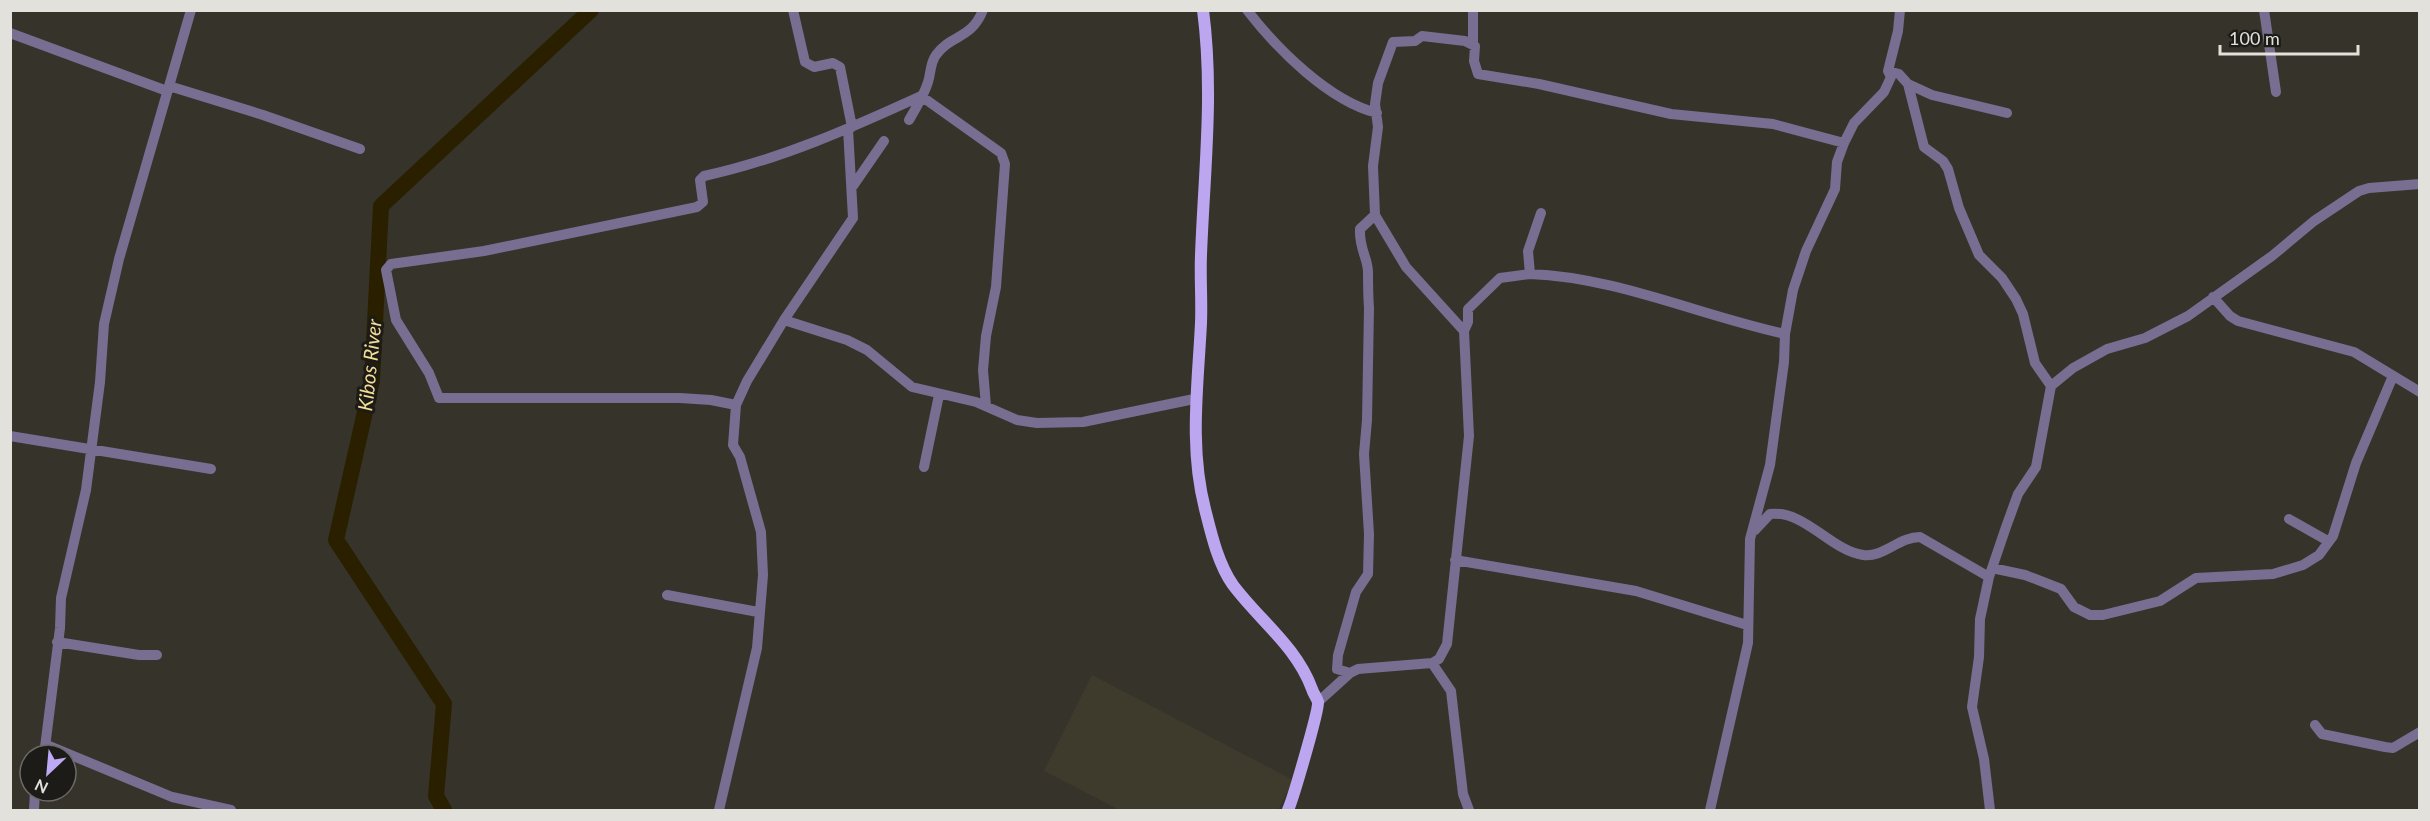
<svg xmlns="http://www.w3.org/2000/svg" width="2430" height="821" viewBox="0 0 2430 821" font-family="Lato,sans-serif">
<rect width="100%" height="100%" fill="#36332b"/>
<path fill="#3f3b2c" d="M1092,675L1293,780L1278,810H1120L1044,771Z"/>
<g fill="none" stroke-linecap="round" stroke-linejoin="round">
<path stroke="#2a2000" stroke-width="16" d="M444,810L436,796L444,704L336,540L372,381L381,206L591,10"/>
<path stroke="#776e91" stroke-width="10" d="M793,10L805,62L814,67L833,63L840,67L852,127
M1247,10C1277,49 1329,101 1377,113
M1473,10V44
M2264,10L2276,92
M10,33L167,91
M1888,71L1899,74L1908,84L1924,147L1943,161L1948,169L1959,208L1979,255L2002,278L2016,299L2023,314L2035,363L2051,386
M1908,84L1932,95L2007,113
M169,86L263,115L360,149
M921,96L1001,153L1005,164L996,287L986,336L983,370L986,406
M909,120C916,108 924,95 928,82C931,73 930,63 936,55C951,34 971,40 983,10
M853,186L884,141
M1541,213L1528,251L1530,274C1616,277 1701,316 1785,334
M1375,215L1406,267L1464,331
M2213,297L2230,316L2238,321L2354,352L2420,392
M784,320L847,340L867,350L912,387L976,402L1017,420L1037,423L1083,422L1194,399
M736,405L711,400L680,398H439L429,373L396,320L386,270L391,264L484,251L697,207L703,202L700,180L704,176C779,160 851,128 921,96
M10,436L211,469
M924,467L939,395
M2289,519L2328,541
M1755,530L1770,514C1805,510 1830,550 1863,555C1883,558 1899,537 1920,537L1989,577
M1455,560L1636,591L1747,625
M1992,568L2025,575L2061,589L2074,607L2090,615H2103L2160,601L2196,578L2273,574L2303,565L2319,555L2333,536L2356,463L2393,376
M667,595L758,612
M57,642L139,655H157
M1432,663L1451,691L1463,794L1469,810
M1350,673L1337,669L1338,655L1356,592L1368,574L1369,534L1364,454L1367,420L1369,308C1368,295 1368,283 1368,271C1367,256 1359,248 1360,229L1375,215L1373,166L1378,127L1375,104L1378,83L1393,42L1415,41L1422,36L1465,41L1475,46L1474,61L1478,74L1539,84L1671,114L1773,124L1844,143
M1318,702L1350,673L1358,669L1432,663L1439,659L1447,644L1469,436L1464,331L1468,322V309L1500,278L1530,274
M2315,725L2322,734L2385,747L2393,748L2420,732
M47,745L172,797L231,810
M44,755L60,628L61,598L86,490L100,382L104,324L119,259L191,10
M34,810L35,791
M719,810L757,648L763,575L761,532L740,457L733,445L736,405L747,381L784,320L853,218L848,129
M1710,810L1748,643L1750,539L1770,465L1784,362L1785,334L1793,290L1806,251L1835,189L1837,162L1844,143L1854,123L1884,92L1891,77L1888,71L1898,31L1900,10
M1990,810L1984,759L1972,707L1979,657L1980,619L1989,577L2006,527L2018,494L2036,467L2051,386L2073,368L2107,349L2145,338L2188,316L2272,256L2314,221L2359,191L2369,188L2420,184"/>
<path stroke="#bba6ef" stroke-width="12" d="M1203,10C1214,93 1204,173 1201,255C1200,278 1202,301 1201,323C1198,385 1189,447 1205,509C1211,533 1218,564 1233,585C1260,621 1296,646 1312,689C1313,693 1317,698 1318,702C1319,710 1293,799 1288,810"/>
</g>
<g text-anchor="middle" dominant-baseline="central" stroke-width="6" stroke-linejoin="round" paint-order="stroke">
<g font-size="20" font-style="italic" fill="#f4dd96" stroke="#1c1b17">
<text transform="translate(369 365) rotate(-84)">Kibos River</text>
</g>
</g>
<rect width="2430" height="821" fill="none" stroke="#e3e1dc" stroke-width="24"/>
<g transform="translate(48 773) rotate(206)"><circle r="28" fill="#1c1b17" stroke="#6c6a66" stroke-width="1.5"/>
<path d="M0-4.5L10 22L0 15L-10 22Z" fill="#bea9f4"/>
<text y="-9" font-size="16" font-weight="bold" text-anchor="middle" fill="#e3e1dc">N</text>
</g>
<path d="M2220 45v9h138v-9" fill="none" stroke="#e3e1dc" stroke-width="3"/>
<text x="2229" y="45" font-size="18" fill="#e3e1dc" stroke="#1c1b17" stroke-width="4.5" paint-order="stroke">100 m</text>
</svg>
